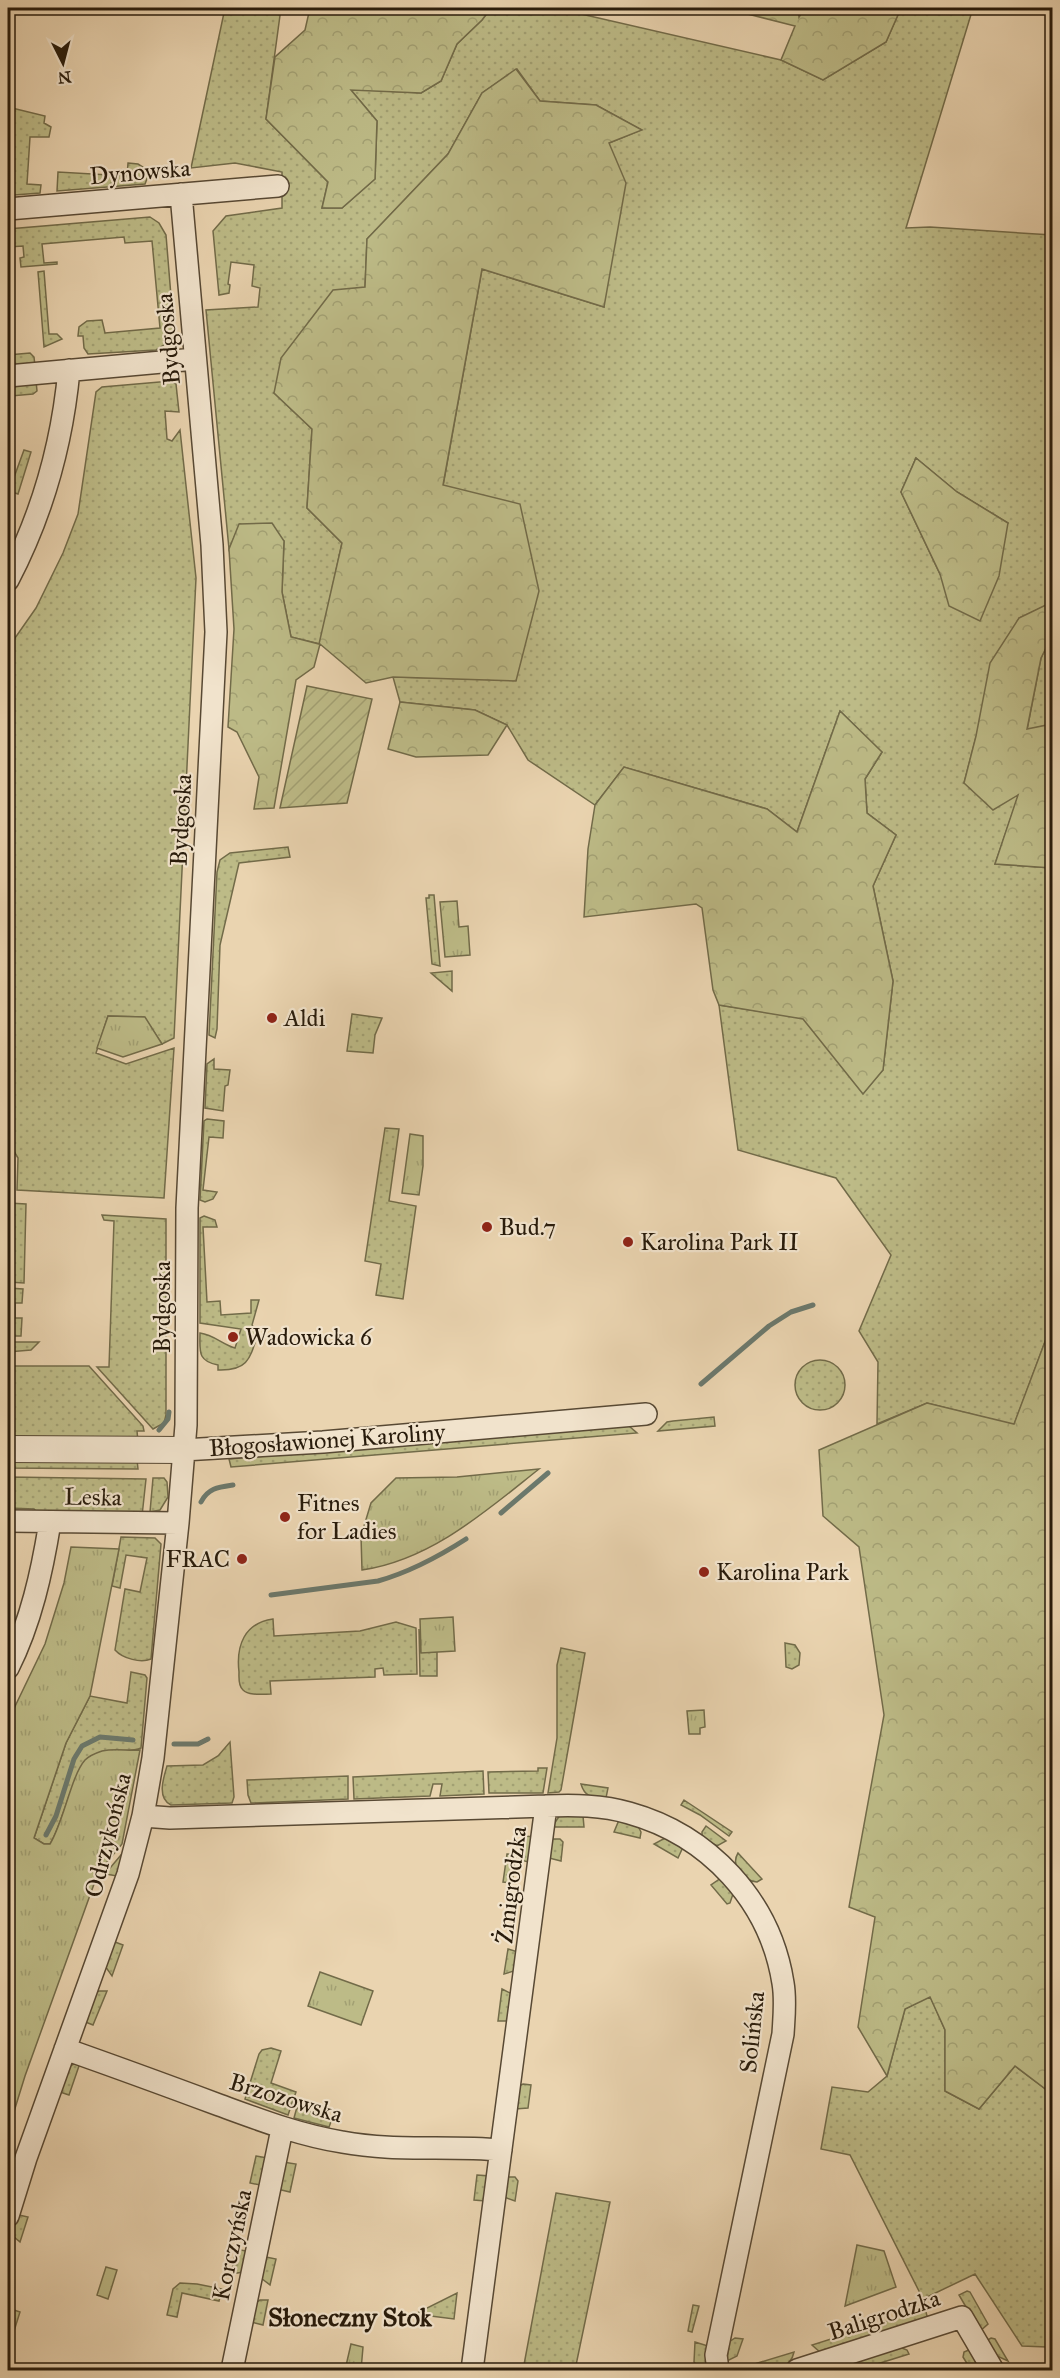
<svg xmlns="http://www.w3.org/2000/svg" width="1060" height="2378" viewBox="0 0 1060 2378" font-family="'IM FELL Great Primer',serif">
<defs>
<pattern id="grass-dots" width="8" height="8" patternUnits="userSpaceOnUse" patternTransform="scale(1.5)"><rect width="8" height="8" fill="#bdbb87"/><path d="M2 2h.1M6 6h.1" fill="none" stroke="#a2a073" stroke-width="1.8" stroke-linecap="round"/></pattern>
<pattern id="forest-crowns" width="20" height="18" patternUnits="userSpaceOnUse" patternTransform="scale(1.5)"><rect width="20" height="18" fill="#bdbb87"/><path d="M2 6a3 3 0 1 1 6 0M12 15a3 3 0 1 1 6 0" fill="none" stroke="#a2a073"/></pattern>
<pattern id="park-tufts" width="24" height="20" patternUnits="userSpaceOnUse" patternTransform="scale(1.5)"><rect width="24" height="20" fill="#bdbb87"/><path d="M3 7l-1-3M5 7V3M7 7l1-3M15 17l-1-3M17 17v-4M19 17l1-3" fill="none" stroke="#a2a073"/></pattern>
<pattern id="garden-furrows" width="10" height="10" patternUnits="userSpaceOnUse" patternTransform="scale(1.5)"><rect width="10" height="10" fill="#bdbb87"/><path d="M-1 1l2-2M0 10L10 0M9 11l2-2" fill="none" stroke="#a2a073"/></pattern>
</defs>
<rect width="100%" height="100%" fill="#ead4b0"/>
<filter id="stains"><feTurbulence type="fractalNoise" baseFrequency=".00333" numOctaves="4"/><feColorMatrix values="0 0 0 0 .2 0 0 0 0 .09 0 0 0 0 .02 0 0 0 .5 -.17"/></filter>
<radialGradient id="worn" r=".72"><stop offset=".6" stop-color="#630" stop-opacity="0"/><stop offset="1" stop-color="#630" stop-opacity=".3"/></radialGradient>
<path fill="url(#grass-dots)" stroke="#726b49" stroke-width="1.5" fill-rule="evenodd" d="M225,8H281L266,119L328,182L322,208H342L375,179L377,121L350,89L421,93L441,81L457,44L482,20L491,8H555L781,60L823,80L886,42L901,8H973L906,228L930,227L1052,235V603L1019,618L976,737L964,783L1019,794L995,864L1052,868V1323L1014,1425L927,1403L877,1424L878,1362L859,1331L891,1255L836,1178L738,1150L719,1005L803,1018L863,1093L883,1070L893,981L873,886L896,835L867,813L865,779L882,752L840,711L797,832L767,809L624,767L595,805L528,760L507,725L475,710L400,702L393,677L516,680L443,486L482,269L604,307L609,143L641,130L596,105L540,101L517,69L482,93L448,154L367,239L365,287L274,393L312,429L307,508L342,543L320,644L291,637L282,592L284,541L240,524L229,549L206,310L258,307L260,288L252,286L254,265L231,262L228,284L230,285L229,293L219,295L213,231L226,216L282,208V172L235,163L191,168ZM916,458L957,492L1008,523L940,574L901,492Z
M12,108L45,116L44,123L51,127L49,137H30L27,184L41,185L40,193L14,195L8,187Z
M128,163L138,164L146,169L148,176L145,184L57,191L58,172L127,176Z
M150,217L159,223L166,235L174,333L172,340L156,350L88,354L84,348L83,336H78L79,327L87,321L102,320L105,333L160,328L152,241L125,243L124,237L42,244L44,263L57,262V264L21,267L20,258L24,257L23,246L8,247V229Z
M44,271L49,334H57L62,339L44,347L38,272Z
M30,353L34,357L35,366L8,368V355Z
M36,381L37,391L33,394L11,396V385Z
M171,381L176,384L179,412L165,411L167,439L172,441L180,430L196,578L174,1038L162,1044L144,1017L108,1016L96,1053L126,1064L174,1048L164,1198L17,1190L18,1158L8,1141V648L36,608L63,553L78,514L96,392L102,387Z
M24,450L31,452L18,494L9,491Z
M1052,636V724L1027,730L1041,658Z
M288,847L290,857L239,863L220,945L217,1029L215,1038L209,1035L217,872L220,860L230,853Z
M429,895H434L440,966L432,964L426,898H429Z
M452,971V991L431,973Z
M352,1014L382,1018L375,1035L373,1053L347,1051Z
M214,1059V1069L230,1070L228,1085L225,1086L223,1111L205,1108L207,1064Z
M207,1119L224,1121L223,1138L209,1137L203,1190L217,1192L213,1199L205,1202L200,1200L204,1121Z
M385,1128L399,1129L389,1201L416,1206L403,1299L376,1295L381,1264L365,1261Z
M8,1203L26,1204L24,1283L8,1282Z
M102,1215L166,1219V1415L164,1423L153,1429L97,1367H109L114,1221L104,1220Z
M204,1216L215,1220L217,1227H203L207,1302L220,1301L221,1315L251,1313V1300H259L252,1325L258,1333C250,1359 248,1371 218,1370V1365C197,1361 200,1351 200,1333C214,1335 222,1344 235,1348L241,1329L200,1323V1218Z
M8,1288L23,1289L22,1303H15V1318H22L21,1336H8Z
M8,1342H39L31,1350L8,1352Z
M795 1385a25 25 0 1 1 50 0a25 25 0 1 1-50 0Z
M8,1366H89L143,1426L144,1431H137L138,1442L8,1439Z
M714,1417L715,1426L658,1431L667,1422L673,1421Z
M629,1426L637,1433L231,1467L229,1459Z
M8,1458L137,1460L138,1469L8,1468Z
M8,1477L146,1479L142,1516L40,1515L34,1509L8,1508Z
M153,1478H164L167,1482L168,1497L160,1510L150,1512Z
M121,1537L155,1538L161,1544L151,1659C141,1663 123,1659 115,1650L125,1589L140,1592L147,1558L126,1555L120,1588L112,1586Z
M273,1619L274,1636L360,1631L396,1622L416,1628L417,1674L384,1675L383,1668L375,1669V1677L270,1681L271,1694C263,1694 249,1696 243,1690C238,1686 239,1677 239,1672C236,1646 244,1623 273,1619Z
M419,1629L421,1652H437V1676H420Z
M785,1643L795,1645L800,1653L799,1665L792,1669L786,1667Z
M561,1648L585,1653L561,1790L559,1792L548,1793L557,1738V1665Z
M131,1672L145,1675L147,1678L141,1748C131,1754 109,1746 92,1756C74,1765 63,1824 50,1844H44L34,1838L66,1743L90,1696L127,1703Z
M230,1742L234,1797L232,1803L171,1805C157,1798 163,1779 167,1766L203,1765L218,1756Z
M538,1768H547L543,1793H489L488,1772L538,1771Z
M483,1771L484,1794L440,1796L442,1784H433L430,1796L354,1799L353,1777Z
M348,1776V1799L251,1803L248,1795L247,1780Z
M581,1784L608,1788L606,1798C593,1797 585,1798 581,1784Z
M684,1800L732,1832L729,1836L700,1815L681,1805Z
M560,1815L583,1816L584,1827H552Z
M619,1820L638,1826L641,1832L640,1838L614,1832Z
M706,1826L726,1841L717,1846L702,1838V1832Z
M523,1836L536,1837L529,1862L519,1860Z
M665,1838L683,1847L678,1858L654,1844Z
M551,1839H560L563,1842L561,1861L549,1858Z
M126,1849L117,1876L105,1874Z
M738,1853L762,1879L757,1882C744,1881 730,1866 738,1853Z
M507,1854L516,1855L512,1883L503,1882Z
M721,1878L733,1894L730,1903L727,1904L711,1885Z
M115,1942L123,1945L112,1976L105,1966Z
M508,1949L518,1952L514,1971L504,1974Z
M502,1989L512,1994L509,2021H498Z
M99,1991H107L93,2025L83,2021L93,1995Z
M930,1996L945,2030V2091L979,2109L1015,2066L1052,2094V2352H1048L1047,2347L1022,2346L975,2274L923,2299L850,2155L821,2149L832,2087L868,2092L887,2076L905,2009Z
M271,2048L281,2051L271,2083L296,2092L288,2115L245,2099L259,2054L262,2050Z
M76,2063H80L69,2095L60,2092L68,2067Z
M523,2084L531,2085L528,2108L515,2109L519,2086Z
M297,2107L332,2119L329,2127L294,2118Z
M256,2156L268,2158L260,2185L250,2183Z
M283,2162L296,2164L290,2192L277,2189Z
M477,2175L490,2176L485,2201L474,2200Z
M506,2177H515L518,2181L515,2201L504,2197Z
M556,2193L610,2202L575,2370H523Z
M19,2215L28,2217L20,2242L13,2236L12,2229Z
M236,2249L246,2251L243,2272L231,2274Z
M266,2257L276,2259L270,2285L261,2278Z
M180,2283L197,2284L222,2289L219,2301L182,2293L177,2317L167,2315L173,2289Z
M967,2291L970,2292L988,2324L980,2331L959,2295Z
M457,2293L454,2319L415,2314Z
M260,2300H268L263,2325L251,2322L255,2303Z
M693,2305L699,2306L692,2332L688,2331Z
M8,2308L20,2312L8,2350Z
M922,2310L926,2312L928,2320L821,2353L812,2345Z
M735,2338L743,2339L737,2356L727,2361L729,2342Z
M991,2338L995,2339L1008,2361L997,2356L986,2341Z
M695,2342L708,2346L707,2366L699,2368L694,2362Z
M897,2346L907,2350L909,2354L858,2370H820Z
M971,2349L984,2370H971L963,2357L964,2352Z
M794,2352C790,2373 768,2370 750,2370L751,2365Z"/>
<path fill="url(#forest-crowns)" stroke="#726b49" stroke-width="1.5" d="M310,8H491L482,20L457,44L441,81L421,93L351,90L377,121L375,179L342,208H322L328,182L266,119L275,57L305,30Z
M724,8H798L799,17L805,8H901L886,42L823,80L781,60L795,26Z
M516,69L540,101L596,105L642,130L609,143L626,183L604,307L482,269L443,485L520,504L539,591L516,681L393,677L366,683L320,644L314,667L296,680L274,808L254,809L259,777L237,732L228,727L234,629L229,549L239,524L272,523L284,541L282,592L291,637L319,644L342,543L307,508L312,429L274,393L281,358L333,290L365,287L367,239L448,154L482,93Z
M916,458L957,492L1008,523L999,576L980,621L949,606L940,574L901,492Z
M1052,602V636L1041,658L1027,729L1052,724V868L995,864L1018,795L993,810L964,783L976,736L990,663L1019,618Z
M400,702L475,710L507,725L488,755L416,757L388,749Z
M840,711L882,752L865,779L867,813L896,835L873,886L893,981L883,1070L863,1094L803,1019L719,1005L713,990L702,908L696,904L584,917L588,849L595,805L624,767L767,809L797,832Z
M1052,1323V2094L1015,2066L979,2109L945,2091V2030L930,1997L905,2009L887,2076L858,2027L875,1917L849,1907L884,1715L859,1547L823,1516L819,1450L927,1403L1014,1424Z"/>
<path fill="url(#park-tufts)" stroke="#726b49" stroke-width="1.5" d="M457,901L459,927L468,926L470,955L445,957L440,902Z
M108,1016L145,1017L162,1044L123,1057L97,1048Z
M410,1134L423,1136V1166L419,1195L402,1193Z
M539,1469C486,1511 431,1560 362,1570L361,1536L371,1503L396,1478L457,1477Z
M71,1547L119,1549L90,1696L66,1743L34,1838L44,1844H50C64,1821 71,1776 85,1760C89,1756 96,1753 102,1751C115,1748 127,1751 140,1750L122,1844L98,1873L25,2076L8,2131V1721L45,1644L64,1583Z
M453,1617L455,1651L421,1653L420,1619Z
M704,1710L705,1727L700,1728V1734H689L687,1711Z
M320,1972L373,1991L361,2025L308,2006Z
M857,2245L884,2251L896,2287L845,2306Z
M106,2267L117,2270L108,2299L97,2295Z
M351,2344L363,2347L361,2370H345Z"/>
<path fill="url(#garden-furrows)" stroke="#726b49" stroke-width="1.5" d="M307,686L372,699L347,803L280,808Z"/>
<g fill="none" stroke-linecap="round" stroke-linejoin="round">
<path stroke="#6b796d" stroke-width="5" d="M701,1384L769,1326L791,1312L813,1305
M159,1430L168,1419L169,1412
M201,1502C208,1488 219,1487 233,1485
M501,1513L548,1473
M271,1595L378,1581C410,1572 438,1557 466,1539
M174,1744H198L208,1739
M46,1835L56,1816L74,1759L82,1746L100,1737L133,1740
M8,1890L10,1887"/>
<defs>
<path id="minor" d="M8,209L278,186
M8,376L195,359
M8,580C43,513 62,446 69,370
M183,1450L323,1442L646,1414
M8,1521L178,1523
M8,1668C31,1622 42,1572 50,1522
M546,1806C574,1805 602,1805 629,1813C708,1835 770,1900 783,1983C786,2000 784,2017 783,2034L716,2355L718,2370
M143,1816L170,1818L546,1806L472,2370
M65,2049C116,2067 168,2086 219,2105C260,2120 299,2135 342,2142C395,2152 448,2145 501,2150
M8,2216L26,2158L128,1874L143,1816L153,1758L178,1523L186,1425L187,1208L216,632L212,545L181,194
M232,2370L282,2129
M797,2370L962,2317L993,2370"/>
<path id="tertiary" d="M8,1449L183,1450"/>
</defs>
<use href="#minor" stroke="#584934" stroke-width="24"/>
<use href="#tertiary" stroke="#584934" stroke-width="28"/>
<use href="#minor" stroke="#f1e3cc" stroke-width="21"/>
<use href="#tertiary" stroke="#f1e3cc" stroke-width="26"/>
</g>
<g fill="#8f2418" stroke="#f1e3cc" stroke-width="2">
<circle cx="272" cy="1018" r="6"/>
<circle cx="487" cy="1227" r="6"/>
<circle cx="628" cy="1242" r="6"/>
<circle cx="233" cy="1337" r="6"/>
<circle cx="285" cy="1517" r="6"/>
<circle cx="242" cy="1559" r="6"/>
<circle cx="704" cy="1572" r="6"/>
</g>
<g text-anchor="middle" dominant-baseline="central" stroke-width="4.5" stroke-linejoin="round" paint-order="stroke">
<g font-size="24" fill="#281b0b" stroke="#f1e3cc">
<text transform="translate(140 172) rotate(-5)">Dynowska</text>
<text transform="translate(168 339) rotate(-95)">Bydgoska</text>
<text transform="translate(181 820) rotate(-87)">Bydgoska</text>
<text transform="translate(162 1307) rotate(-90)">Bydgoska</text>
<text transform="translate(327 1440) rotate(-4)">Błogosławionej Karoliny</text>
<text transform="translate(93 1497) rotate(1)">Leska</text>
<text transform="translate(108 1835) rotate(-76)">Odrzykońska</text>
<text transform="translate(511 1885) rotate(-83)">Żmigrodzka</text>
<text transform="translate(752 2032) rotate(-84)">Solińska</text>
<text transform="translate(286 2098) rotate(17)">Brzozowska</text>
<text transform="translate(232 2245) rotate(-78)">Korczyńska</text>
<text transform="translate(884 2315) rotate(-18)">Baligrodzka</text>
</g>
<g font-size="24" fill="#281b0b" stroke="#f1e3cc" text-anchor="start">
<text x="284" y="1018">Aldi</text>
<text x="499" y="1227">Bud.7</text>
<text x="640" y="1242">Karolina Park II</text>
<text x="245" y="1337">Wadowicka 6</text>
<text x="297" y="1503">Fitnes<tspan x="297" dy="28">for Ladies</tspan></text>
<text x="230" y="1559" text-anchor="end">FRAC</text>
<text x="716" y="1572">Karolina Park</text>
</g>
<g font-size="26" font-weight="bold" fill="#281b0b" stroke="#f1e3cc">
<text x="350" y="2317">Słoneczny Stok</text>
</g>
</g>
<rect width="1060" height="2378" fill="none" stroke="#ead4b0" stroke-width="30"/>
<rect x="9" y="9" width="1042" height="2360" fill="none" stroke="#281b0b" stroke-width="3"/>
<rect x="15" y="15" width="1030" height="2348" fill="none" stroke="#281b0b" stroke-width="1.5"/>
<g transform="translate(63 63) rotate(174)" stroke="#f1e3cc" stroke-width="4.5" paint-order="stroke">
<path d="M0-4.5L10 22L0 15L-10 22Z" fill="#281b0b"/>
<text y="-9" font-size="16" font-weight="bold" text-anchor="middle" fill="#281b0b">N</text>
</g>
<rect width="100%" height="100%" filter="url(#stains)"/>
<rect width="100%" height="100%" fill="url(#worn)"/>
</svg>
